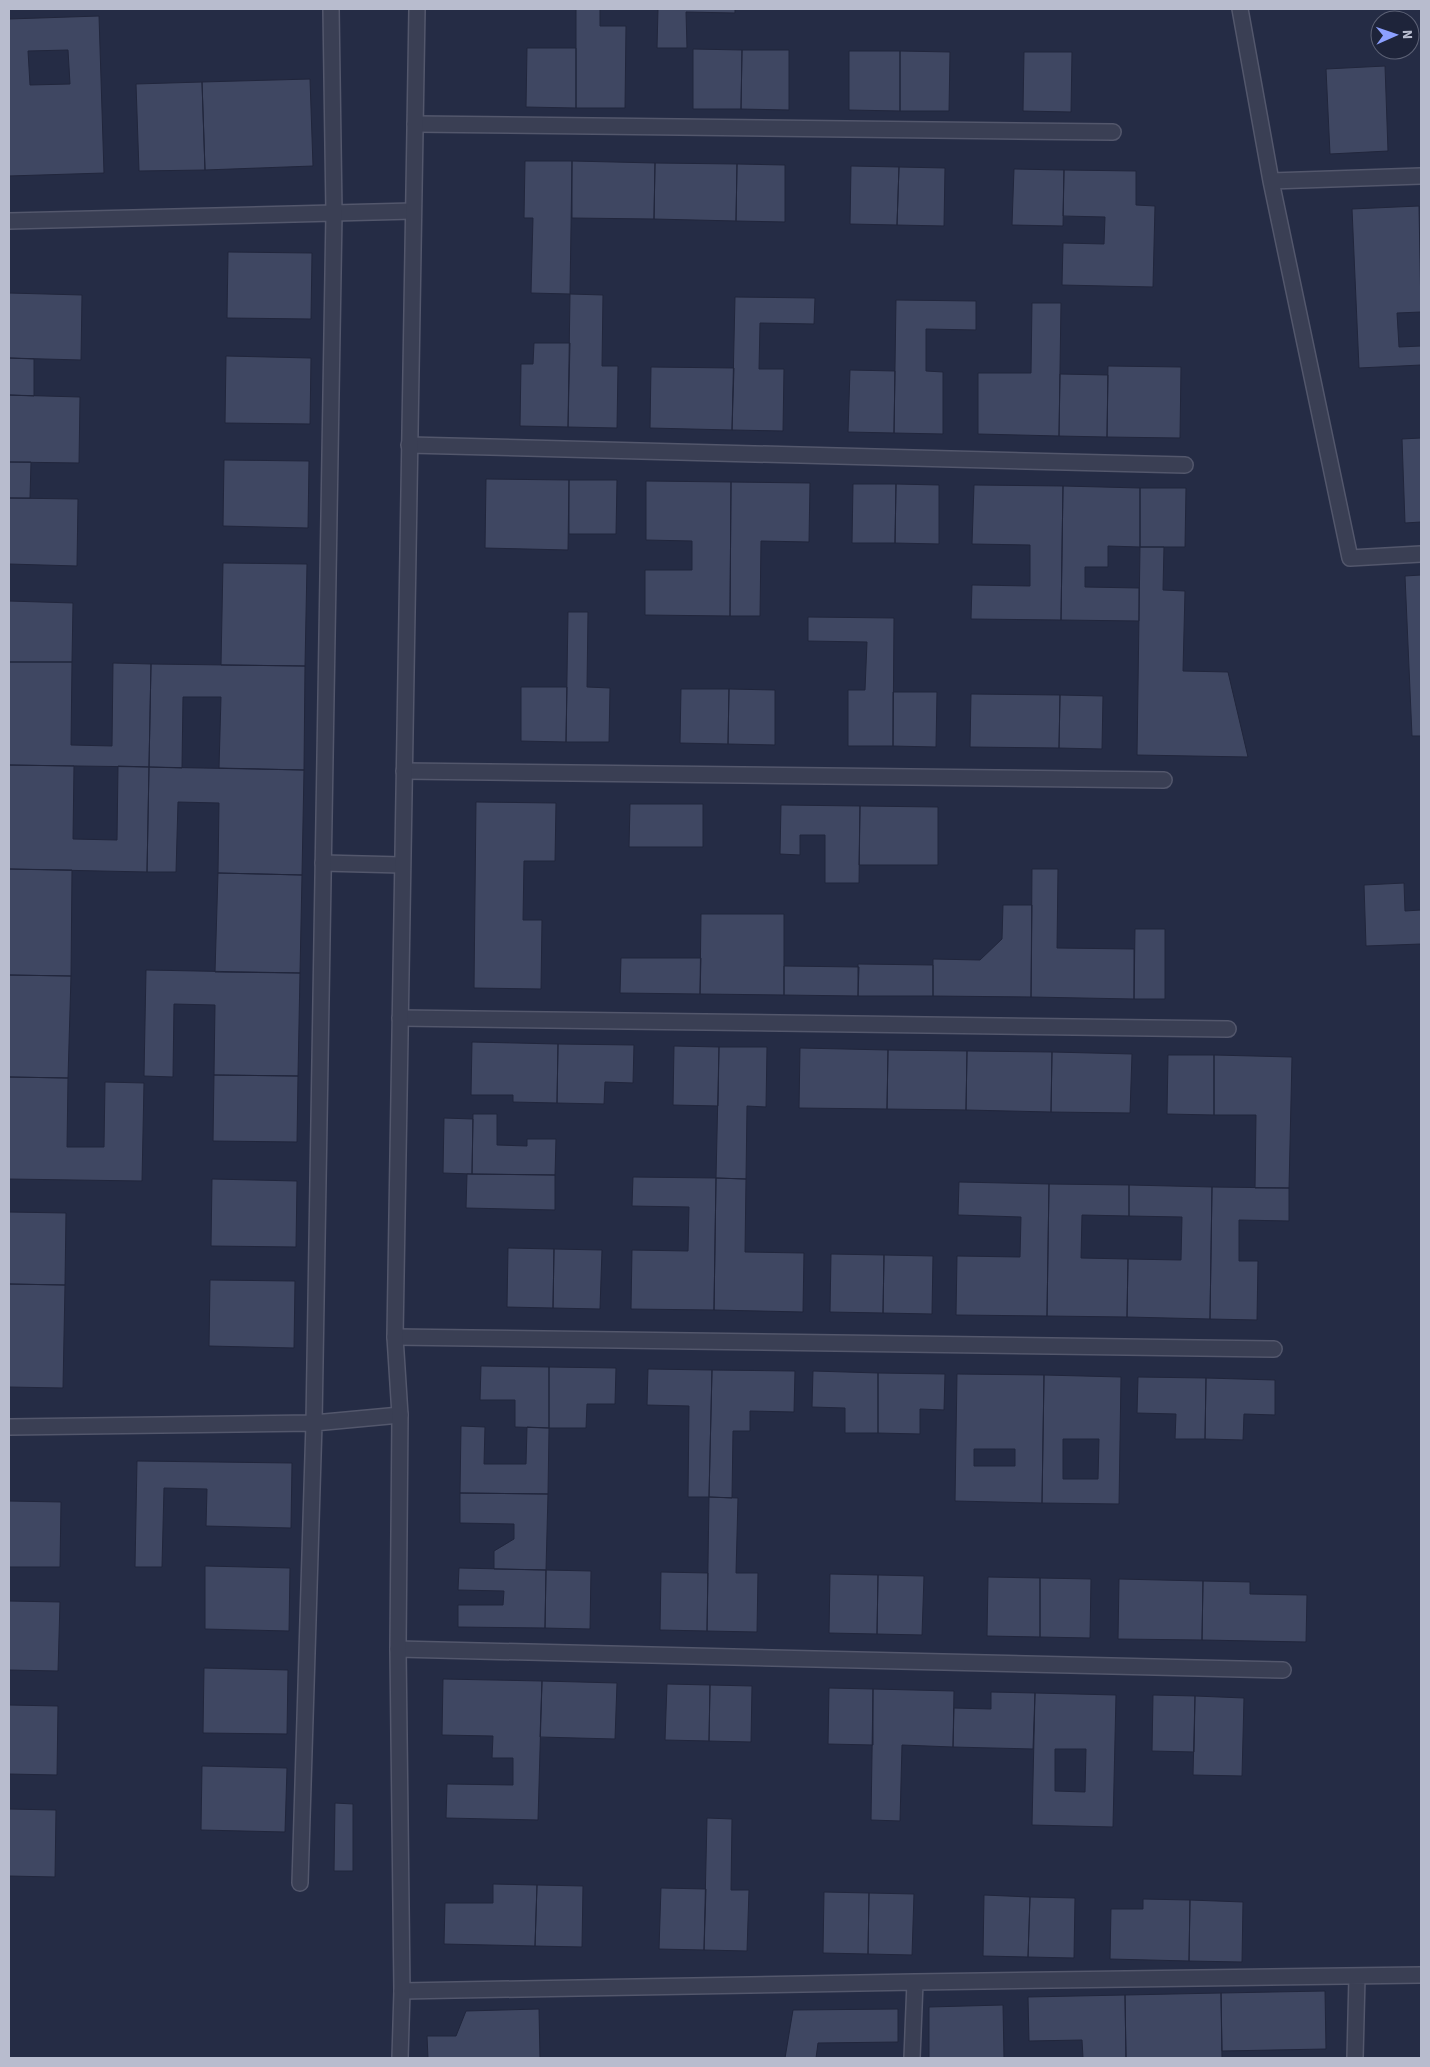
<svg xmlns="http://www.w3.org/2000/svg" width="1430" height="2067" font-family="'Source Sans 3',sans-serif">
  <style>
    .building { fill: #3f4762; stroke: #21263c; fill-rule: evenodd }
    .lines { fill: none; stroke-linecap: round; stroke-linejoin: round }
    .service-casing { stroke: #53576c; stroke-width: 18 }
    .minor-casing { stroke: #53576c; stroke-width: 18 }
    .tertiary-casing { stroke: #53576c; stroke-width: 18 }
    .service { stroke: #3a3f54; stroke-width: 15 }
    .minor { stroke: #3a3f54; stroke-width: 15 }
    .tertiary { stroke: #3a3f54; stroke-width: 15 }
  </style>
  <rect width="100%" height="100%" fill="#252c45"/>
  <path class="building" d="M 576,9 L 600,9 L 600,26 L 626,26 L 625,108 L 576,108 Z
    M 658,9 L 735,9 L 735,13 L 686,12 L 687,48 L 657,48 Z
    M 99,16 L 104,173 L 9,176 L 9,19 ZM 68,50 L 70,84 L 30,85 L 28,51 Z
    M 527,48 L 576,48 L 576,108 L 526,107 Z
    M 693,49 L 742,50 L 741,109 L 693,109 Z
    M 742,50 L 789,50 L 789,110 L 741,109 Z
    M 849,51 L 900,51 L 900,111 L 849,110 Z
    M 900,51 L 950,52 L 949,111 L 900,111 Z
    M 1024,52 L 1072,52 L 1071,112 L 1023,111 Z
    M 1385,66 L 1388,151 L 1330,154 L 1326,69 Z
    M 310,79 L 313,166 L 205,170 L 202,82 Z
    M 202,82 L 205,170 L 139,171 L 136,84 Z
    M 525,161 L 572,161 L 570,294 L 531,293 L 533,218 L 524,218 Z
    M 572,161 L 655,163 L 654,219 L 572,218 Z
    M 655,163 L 737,164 L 736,221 L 654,219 Z
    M 737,164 L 785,165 L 785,222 L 736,221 Z
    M 851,166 L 899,167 L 897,225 L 850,224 Z
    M 899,167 L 945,168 L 944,226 L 897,225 Z
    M 1014,169 L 1064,170 L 1063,226 L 1012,225 Z
    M 1064,170 L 1136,171 L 1136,205 L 1155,206 L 1153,287 L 1062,285 L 1063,243 L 1104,244 L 1105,217 L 1063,216 Z
    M 1419,206 L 1421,312 L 1397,313 L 1399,347 L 1421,346 L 1421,365 L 1359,368 L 1352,209 Z
    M 228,252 L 312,253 L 311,319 L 227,318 Z
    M 9,293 L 82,295 L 81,360 L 9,358 Z
    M 570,294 L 603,295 L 602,366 L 618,366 L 617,428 L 568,427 Z
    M 735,297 L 815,298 L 814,324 L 760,323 L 759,369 L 784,369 L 783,431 L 732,430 Z
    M 896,300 L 976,301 L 976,330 L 926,329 L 926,371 L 943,372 L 943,434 L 894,433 Z
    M 1032,303 L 1061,303 L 1059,436 L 978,434 L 978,373 L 1031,373 Z
    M 534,343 L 570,343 L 568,427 L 520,426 L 521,364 L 533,364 Z
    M 226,356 L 311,358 L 310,424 L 225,423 Z
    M 9,358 L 34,359 L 34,396 L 9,395 Z
    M 1108,366 L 1181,367 L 1180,438 L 1107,437 Z
    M 651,367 L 734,368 L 732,430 L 650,428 Z
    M 850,370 L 895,371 L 894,433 L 848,432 Z
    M 1060,374 L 1108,375 L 1107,437 L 1059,436 Z
    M 9,395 L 80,397 L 79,463 L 9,462 Z
    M 1421,438 L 1421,522 L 1405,523 L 1402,439 Z
    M 224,460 L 309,461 L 308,528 L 223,526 Z
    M 9,462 L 31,462 L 30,498 L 9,498 Z
    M 486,479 L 569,480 L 568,550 L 485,548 Z
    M 569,480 L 617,480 L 616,534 L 569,534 Z
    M 646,481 L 731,482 L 730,616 L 645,615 L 645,570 L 692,570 L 692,541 L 646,540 Z
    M 731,482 L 810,483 L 809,542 L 761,541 L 760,616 L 730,616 Z
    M 853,484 L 896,484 L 895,543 L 852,543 Z
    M 896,484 L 939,485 L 939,544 L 895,543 Z
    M 974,485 L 1063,486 L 1061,620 L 971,619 L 972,585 L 1030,586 L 1030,545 L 972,544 Z
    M 1063,486 L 1140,488 L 1140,547 L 1108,546 L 1108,567 L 1085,567 L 1085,587 L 1139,588 L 1139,621 L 1061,620 Z
    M 1140,488 L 1186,488 L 1185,547 L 1140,547 Z
    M 9,498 L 78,499 L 77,566 L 9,564 Z
    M 1140,547 L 1164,547 L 1163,590 L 1185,591 L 1183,671 L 1228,672 L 1248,757 L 1137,755 Z
    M 223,563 L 307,564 L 305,666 L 221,665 Z
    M 1421,575 L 1421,736 L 1412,736 L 1405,576 Z
    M 9,601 L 73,603 L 72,662 L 9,662 Z
    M 568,612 L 588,612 L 587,687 L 610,688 L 609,742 L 566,742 Z
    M 808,617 L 894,618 L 893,746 L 848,746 L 848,690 L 865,690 L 867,642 L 808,641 Z
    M 9,662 L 72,662 L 71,745 L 112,746 L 113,663 L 151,664 L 149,767 L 9,765 Z
    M 151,664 L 305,666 L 304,770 L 219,768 L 221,697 L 183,697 L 182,768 L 149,767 Z
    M 521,687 L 567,687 L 566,742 L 521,741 Z
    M 681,689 L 729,689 L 728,744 L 680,743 Z
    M 729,689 L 775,690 L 775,745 L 728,744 Z
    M 893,692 L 937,692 L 936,747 L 893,746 Z
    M 971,694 L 1060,695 L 1059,748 L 970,747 Z
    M 1060,695 L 1103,696 L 1102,749 L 1059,748 Z
    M 9,765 L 74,766 L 73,839 L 117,840 L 118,766 L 149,767 L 147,872 L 9,869 Z
    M 149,767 L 304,770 L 302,875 L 218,873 L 219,803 L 178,802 L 176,872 L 147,872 Z
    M 476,802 L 556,803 L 555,861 L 524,861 L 523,920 L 542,920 L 541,989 L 474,988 Z
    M 630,804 L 703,804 L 703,847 L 629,847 Z
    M 781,805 L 860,806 L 859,883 L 825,883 L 825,835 L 800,835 L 800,855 L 780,854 Z
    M 860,806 L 938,807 L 938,865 L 859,865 Z
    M 9,869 L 72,870 L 71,976 L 9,975 Z
    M 1032,869 L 1058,869 L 1057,948 L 1134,949 L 1134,999 L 1031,997 Z
    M 218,873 L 302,875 L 300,973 L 215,972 Z
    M 1404,883 L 1405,911 L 1421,910 L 1421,944 L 1366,946 L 1364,885 Z
    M 1003,905 L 1032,905 L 1031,997 L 933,996 L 933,959 L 980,960 L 1002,939 Z
    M 701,914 L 784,914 L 784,995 L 700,994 Z
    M 1135,929 L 1165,929 L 1165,999 L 1134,999 Z
    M 621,958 L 701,958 L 700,994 L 620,993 Z
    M 858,964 L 933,965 L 933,996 L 858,996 Z
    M 784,966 L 859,967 L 858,996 L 784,995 Z
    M 146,970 L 300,973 L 298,1076 L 214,1075 L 215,1005 L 174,1004 L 173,1077 L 144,1076 Z
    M 9,975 L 71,976 L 68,1078 L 9,1077 Z
    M 472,1042 L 558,1044 L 557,1103 L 513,1102 L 513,1095 L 471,1095 Z
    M 558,1044 L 634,1045 L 633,1083 L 605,1082 L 604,1104 L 557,1103 Z
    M 674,1046 L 719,1047 L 718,1106 L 673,1105 Z
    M 719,1047 L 767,1047 L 766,1107 L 747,1106 L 746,1179 L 716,1178 Z
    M 800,1048 L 888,1050 L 887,1109 L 799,1108 Z
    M 888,1050 L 967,1051 L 966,1110 L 887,1109 Z
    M 967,1051 L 1052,1052 L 1051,1112 L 966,1110 Z
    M 1052,1052 L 1132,1054 L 1130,1113 L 1051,1112 Z
    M 1168,1055 L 1214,1055 L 1214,1115 L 1167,1114 Z
    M 1214,1055 L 1292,1057 L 1289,1188 L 1255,1188 L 1256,1115 L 1214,1115 Z
    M 214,1075 L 298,1076 L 297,1142 L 213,1141 Z
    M 9,1077 L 68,1078 L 67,1147 L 104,1147 L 105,1082 L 144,1083 L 142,1181 L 9,1179 Z
    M 473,1114 L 497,1114 L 497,1145 L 527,1146 L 527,1139 L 556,1139 L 555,1175 L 472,1174 Z
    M 444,1118 L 473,1119 L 472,1174 L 443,1173 Z
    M 467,1174 L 555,1175 L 555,1210 L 466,1208 Z
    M 633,1177 L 716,1178 L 714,1310 L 631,1309 L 632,1250 L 688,1251 L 689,1207 L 632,1206 Z
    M 716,1178 L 746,1179 L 745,1252 L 804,1253 L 803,1312 L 714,1310 Z
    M 212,1179 L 297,1181 L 296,1247 L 211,1246 Z
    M 959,1182 L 1049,1184 L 1047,1316 L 956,1315 L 957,1256 L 1020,1257 L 1021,1217 L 958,1215 Z
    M 1049,1184 L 1129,1185 L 1129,1216 L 1082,1215 L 1081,1258 L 1128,1259 L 1127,1317 L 1047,1316 Z
    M 1129,1185 L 1212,1187 L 1210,1319 L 1127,1317 L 1128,1259 L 1181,1260 L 1182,1217 L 1129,1216 Z
    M 1212,1187 L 1289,1188 L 1289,1221 L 1239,1220 L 1239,1261 L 1258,1261 L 1257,1320 L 1210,1319 Z
    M 9,1212 L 66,1213 L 65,1285 L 9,1284 Z
    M 508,1248 L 554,1249 L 553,1308 L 507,1307 Z
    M 554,1249 L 602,1250 L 600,1309 L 553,1308 Z
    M 831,1254 L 884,1255 L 883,1313 L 830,1312 Z
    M 884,1255 L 933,1256 L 932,1314 L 883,1313 Z
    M 210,1280 L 295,1281 L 294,1348 L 209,1346 Z
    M 9,1284 L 65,1285 L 63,1388 L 9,1387 Z
    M 481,1366 L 549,1367 L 549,1428 L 515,1427 L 515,1400 L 480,1400 Z
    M 549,1367 L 616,1368 L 615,1404 L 587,1404 L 586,1428 L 549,1428 Z
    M 648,1369 L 712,1370 L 709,1497 L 688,1497 L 689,1406 L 647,1405 Z
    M 712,1370 L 795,1371 L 794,1412 L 750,1411 L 750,1431 L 733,1431 L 732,1498 L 709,1497 Z
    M 813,1371 L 878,1373 L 878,1433 L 845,1433 L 845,1408 L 812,1407 Z
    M 878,1373 L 945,1374 L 944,1410 L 920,1409 L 920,1434 L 878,1433 Z
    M 957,1374 L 1044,1375 L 1042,1503 L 955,1501 ZM 974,1449 L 1015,1449 L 1015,1466 L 974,1466 Z
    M 1044,1375 L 1121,1377 L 1119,1504 L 1042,1503 ZM 1063,1439 L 1099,1439 L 1098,1479 L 1063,1479 Z
    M 1138,1377 L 1206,1378 L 1205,1439 L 1175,1439 L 1176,1414 L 1137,1413 Z
    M 1206,1378 L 1275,1380 L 1275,1415 L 1244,1414 L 1243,1440 L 1205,1439 Z
    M 461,1426 L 485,1427 L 484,1464 L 526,1464 L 527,1427 L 549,1428 L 548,1494 L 460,1493 Z
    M 137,1461 L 292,1463 L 291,1528 L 206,1526 L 207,1489 L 164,1488 L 162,1567 L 135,1567 Z
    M 460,1493 L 548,1494 L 546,1570 L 494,1569 L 494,1551 L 514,1539 L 514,1524 L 460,1523 Z
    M 709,1497 L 738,1498 L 736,1573 L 758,1573 L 757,1632 L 707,1631 Z
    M 9,1501 L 61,1502 L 60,1567 L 9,1567 Z
    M 205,1566 L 290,1568 L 289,1631 L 205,1629 Z
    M 459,1568 L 546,1570 L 545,1628 L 458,1627 L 458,1605 L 503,1605 L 504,1591 L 458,1590 Z
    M 546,1570 L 591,1571 L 590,1629 L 545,1628 Z
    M 661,1572 L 708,1573 L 707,1631 L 660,1630 Z
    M 830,1574 L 878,1575 L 877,1634 L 829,1633 Z
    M 878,1575 L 924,1576 L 922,1635 L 877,1634 Z
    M 988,1577 L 1040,1578 L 1040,1637 L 987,1636 Z
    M 1040,1578 L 1091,1579 L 1090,1638 L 1040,1637 Z
    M 1119,1579 L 1203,1581 L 1202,1640 L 1118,1639 Z
    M 1203,1581 L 1250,1582 L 1250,1594 L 1307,1595 L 1306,1642 L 1202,1640 Z
    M 9,1601 L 60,1602 L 58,1671 L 9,1670 Z
    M 204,1668 L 288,1670 L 287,1734 L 203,1733 Z
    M 443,1679 L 542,1681 L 538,1820 L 446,1818 L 447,1784 L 513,1785 L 513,1758 L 492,1758 L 493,1736 L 442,1735 Z
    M 542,1681 L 617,1683 L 615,1739 L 540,1737 Z
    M 667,1684 L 710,1685 L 709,1741 L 665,1740 Z
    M 710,1685 L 752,1686 L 751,1742 L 709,1741 Z
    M 829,1688 L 873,1689 L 873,1745 L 828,1744 Z
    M 873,1689 L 954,1691 L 953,1747 L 902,1745 L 900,1821 L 871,1820 Z
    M 991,1692 L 1035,1693 L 1033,1749 L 953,1747 L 954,1708 L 991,1709 Z
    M 1035,1693 L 1116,1695 L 1113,1827 L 1032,1825 ZM 1055,1749 L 1086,1749 L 1085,1792 L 1055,1791 Z
    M 1153,1695 L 1195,1696 L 1194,1752 L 1152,1751 Z
    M 1195,1696 L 1244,1698 L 1242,1776 L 1193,1775 Z
    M 9,1705 L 58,1706 L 57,1775 L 9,1774 Z
    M 202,1766 L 287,1768 L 285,1832 L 201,1830 Z
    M 335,1803 L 353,1804 L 353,1871 L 334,1871 Z
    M 9,1809 L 56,1810 L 55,1877 L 9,1876 Z
    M 707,1818 L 732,1819 L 731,1890 L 749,1890 L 747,1951 L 704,1950 Z
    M 493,1884 L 537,1885 L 535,1946 L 444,1944 L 445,1903 L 493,1903 Z
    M 537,1885 L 583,1886 L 582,1947 L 535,1946 Z
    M 661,1888 L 706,1889 L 704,1950 L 659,1949 Z
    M 824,1892 L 869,1893 L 868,1954 L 823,1953 Z
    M 869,1893 L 914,1894 L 912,1955 L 868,1954 Z
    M 984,1895 L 1030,1897 L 1028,1957 L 983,1956 Z
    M 1030,1897 L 1075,1898 L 1074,1958 L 1028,1957 Z
    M 1143,1899 L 1190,1900 L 1189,1961 L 1110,1959 L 1111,1909 L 1143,1909 Z
    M 1190,1900 L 1243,1902 L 1242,1962 L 1189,1961 Z
    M 1325,1991 L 1326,2049 L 1222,2051 L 1221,1993 Z
    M 1221,1993 L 1222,2058 L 1126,2058 L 1125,1995 Z
    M 1125,1995 L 1126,2058 L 1083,2058 L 1082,2040 L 1029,2041 L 1028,1997 Z
    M 1003,2005 L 1004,2058 L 929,2058 L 929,2007 Z
    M 539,2009 L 540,2058 L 428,2058 L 427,2036 L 456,2036 L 466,2011 Z
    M 898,2009 L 898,2042 L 818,2043 L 816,2058 L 785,2058 L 793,2010 Z"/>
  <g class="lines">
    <defs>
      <path id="service" d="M 415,124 L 1113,132
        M 334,213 L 413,211
        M 409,445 L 1185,465
        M 404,771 L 1164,780
        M 323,863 L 402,865
        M 400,1018 L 1228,1029
        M 395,1337 L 1274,1349
        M 398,1649 L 1283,1670"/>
      <path id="minor" d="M 1240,9 L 1271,181 L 1350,558 L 1421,554
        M 1271,181 L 1421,176
        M 9,221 L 334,213
        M 9,1427 L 314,1423 L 400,1415
        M 300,1883 L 314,1423 L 334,213 L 331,9
        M 402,1991 L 915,1982 L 1421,1975
        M 912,2058 L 915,1982
        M 1355,2058 L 1357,1977"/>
      <path id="tertiary" d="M 400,2058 L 402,1991 L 398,1649 L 400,1415 L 395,1337 L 417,9"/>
    </defs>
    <use href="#service" class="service-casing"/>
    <use href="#minor" class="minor-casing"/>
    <use href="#tertiary" class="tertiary-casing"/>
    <use href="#service" class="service"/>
    <use href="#minor" class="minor"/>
    <use href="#tertiary" class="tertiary"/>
  </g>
  <rect width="1430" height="2067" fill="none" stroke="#b8bcce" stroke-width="20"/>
  <g transform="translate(1395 35) rotate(88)"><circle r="24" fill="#1e243a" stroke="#5c6175"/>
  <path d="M0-4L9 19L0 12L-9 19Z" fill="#8ca0ff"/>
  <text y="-8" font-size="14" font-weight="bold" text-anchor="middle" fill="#b8bcce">N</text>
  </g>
</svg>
